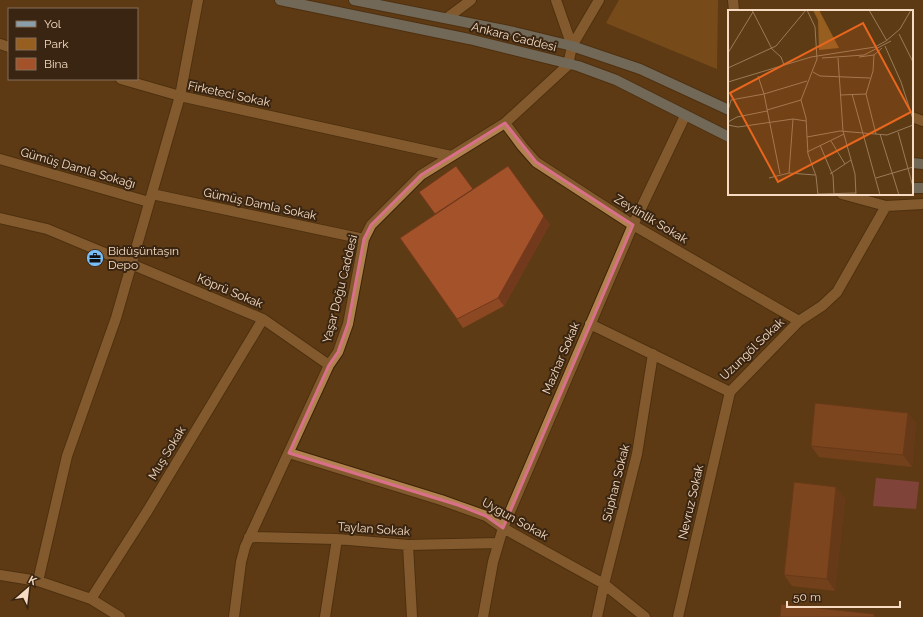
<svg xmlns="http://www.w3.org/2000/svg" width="923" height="617" font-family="Raleway,sans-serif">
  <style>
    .green { fill: #965f20 }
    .water { fill: #a94f67 }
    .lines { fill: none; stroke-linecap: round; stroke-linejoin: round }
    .minor-casing { stroke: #3c2409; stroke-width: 12 }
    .major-casing { stroke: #3c2409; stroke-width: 12 }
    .minor { stroke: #b1814f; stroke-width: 10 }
    .major { stroke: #8b9fab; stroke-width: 10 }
    .wall { fill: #8c4723 }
    .shaded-wall { fill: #72391d }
    .building { fill: #a35229; stroke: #72391d }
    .marked { fill: none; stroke: #d97089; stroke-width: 3; stroke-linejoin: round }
    .labels { text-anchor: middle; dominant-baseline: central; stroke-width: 4; stroke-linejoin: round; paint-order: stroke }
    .street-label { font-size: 12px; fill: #f6dbc2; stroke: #392511 }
    .poi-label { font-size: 12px; fill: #f6dbc2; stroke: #392511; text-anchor: start }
    .inset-road { fill: none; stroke: #9a7b5a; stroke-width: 1 }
    .view { fill: #e9661e; fill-opacity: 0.15; stroke: #e9661e; stroke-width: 2 }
    .inset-edge { fill: none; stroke: #f6dbc2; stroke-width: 2 }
  </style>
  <rect width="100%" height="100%" fill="#5d3b14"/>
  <path class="green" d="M 619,0 L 718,0 L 717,69 L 606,23 Z"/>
  <path class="water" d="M 876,478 L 919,482 L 916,509 L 873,506 Z"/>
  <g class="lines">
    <defs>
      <path id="minor" d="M 733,0 L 734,11
        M 447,18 L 471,0
        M 0,44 L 9,47
        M 572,46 L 599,0
        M 121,79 L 180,96 L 198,0
        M 912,117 L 923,121
        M 505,123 L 522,146 L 536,162 L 633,225 L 799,321
        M 0,159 L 149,202
        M 152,194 L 364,239
        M 842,194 L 886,206 L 923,204
        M 0,218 L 47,229 L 263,319 L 329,365
        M 590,324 L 730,392 L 799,321 L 822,306 L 837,292 L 886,206
        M 289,453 L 441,500 L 486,516 L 503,528 L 604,584 L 645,617
        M 249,537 L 337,539 L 408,545 L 498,543
        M 408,545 L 412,617
        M 0,575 L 38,581 L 91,599 L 120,617
        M 38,581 L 67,456 L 116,318 L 180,96 L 451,156
        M 91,599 L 148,510 L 263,319
        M 234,617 L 241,562 L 245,547 L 329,365 L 338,352 L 348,324 L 364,239 L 371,225 L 421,175 L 505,123 L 568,65 L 572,46 L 556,0
        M 325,617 L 337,539
        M 483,617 L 493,562 L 503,528 L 633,225 L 685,116
        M 597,617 L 604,584 L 637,454 L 653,354
        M 678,617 L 730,392"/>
      <path id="major" d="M 280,0 L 469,39 L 578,66 L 616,80 L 729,137
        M 354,0 L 514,32 L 572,46 L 640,69 L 729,110
        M 912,163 L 923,164
        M 912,188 L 923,188"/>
    </defs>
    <use href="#minor" class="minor-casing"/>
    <use href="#major" class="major-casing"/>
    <use href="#minor" class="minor"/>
    <use href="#major" class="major"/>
  </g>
  <path class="wall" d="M 473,189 L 550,224 L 504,306 L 463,328 L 400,238 Z
    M 908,413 L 916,424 L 912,467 L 819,457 L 811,446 Z
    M 845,498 L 835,591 L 792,586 L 784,575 Z"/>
  <path class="shaded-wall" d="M 544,216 L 550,224 L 504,306 L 498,298 Z
    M 908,413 L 916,424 L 912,467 L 903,455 Z
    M 836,487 L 845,498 L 835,591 L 827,579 Z"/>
  <path class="building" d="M 456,166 L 473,189 L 435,214 L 419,192 Z
    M 508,166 L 544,216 L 498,298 L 457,319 L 400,238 Z
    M 815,403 L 908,413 L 903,455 L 811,446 Z
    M 794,482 L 836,487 L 827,579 L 784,575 Z
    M 781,604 L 874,614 L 874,617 L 780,617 Z"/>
  <path d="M0 0H923V617H0ZM 505,123 L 536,162 L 633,225 L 503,528 L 486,516 L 458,505 L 289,453 L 329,365 L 338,352 L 348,324 L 364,239 L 371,225 L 421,175 Z" fill="#5d3b14" fill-opacity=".55" fill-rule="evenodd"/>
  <path class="marked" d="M 505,123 L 536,162 L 633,225 L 503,528 L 486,516 L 458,505 L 289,453 L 329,365 L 338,352 L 348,324 L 364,239 L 371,225 L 421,175 Z"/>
  <defs>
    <symbol id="office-disc" viewBox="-11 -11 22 22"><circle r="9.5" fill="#7abef8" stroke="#392511"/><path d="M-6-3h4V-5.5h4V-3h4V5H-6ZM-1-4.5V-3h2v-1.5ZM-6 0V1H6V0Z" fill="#111"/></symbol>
  </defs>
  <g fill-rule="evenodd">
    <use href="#office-disc" x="85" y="248" width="20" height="20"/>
  </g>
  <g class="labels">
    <g class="street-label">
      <text transform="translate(514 37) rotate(14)">Ankara Caddesi</text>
      <text transform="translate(229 94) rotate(12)">Firketeci Sokak</text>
      <text transform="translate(78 168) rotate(16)">Gümüş Damla Sokağı</text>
      <text transform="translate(260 204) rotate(12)">Gümüş Damla Sokak</text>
      <text transform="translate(651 219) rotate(31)">Zeytinlik Sokak</text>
      <text transform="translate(340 289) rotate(-76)">Yaşar Doğu Caddesi</text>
      <text transform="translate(230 291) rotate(23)">Köprü Sokak</text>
      <text transform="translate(752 349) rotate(-44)">Uzungöl Sokak</text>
      <text transform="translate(561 358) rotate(-67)">Mazhar Sokak</text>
      <text transform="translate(167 453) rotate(-59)">Muş Sokak</text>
      <text transform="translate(616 483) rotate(-76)">Süphan Sokak</text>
      <text transform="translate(691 502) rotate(-77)">Nevruz Sokak</text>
      <text transform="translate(515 519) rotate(29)">Uygun Sokak</text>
      <text transform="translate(374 529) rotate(4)">Taylan Sokak</text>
    </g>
    <g class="poi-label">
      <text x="108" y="251">Bidüşüntaşın<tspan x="108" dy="14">Depo</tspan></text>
    </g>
  </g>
  <g transform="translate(728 10)">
    <rect width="185" height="185" fill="#5d3b14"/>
    <path d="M 85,0 L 91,0 L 111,38 L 91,40 L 90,10 Z" fill="#965f20"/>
    <path class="inset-road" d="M 24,0 L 44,39 L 53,47 L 56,55M 79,0 L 87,17 L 89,49 L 73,90 L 78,108 L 80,144 L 88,166 L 90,185M 141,0 L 159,31M 171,24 L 185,52M 157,36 L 173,72 L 185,109M 0,43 L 25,2M 131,47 L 146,45 L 154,38M 94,48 L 136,45 L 163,31M 110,48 L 115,121 L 127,164 L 128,185M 0,58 L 48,36 L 78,0M 85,62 L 92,66 L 142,68M 0,72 L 83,47 L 147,37 L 158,31 L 172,19 L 183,0M 124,84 L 152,185M 138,84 L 148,124M 112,85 L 138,84 L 145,61 L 146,45M 39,100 L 73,90M 0,101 L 3,90 L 36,84 L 30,66M 0,112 L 9,107 L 39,101M 0,115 L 10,117 L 65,109 L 78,111M 170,122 L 185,177M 152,124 L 171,185M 79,127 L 112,121 L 159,125 L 185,115M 103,131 L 117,154M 92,135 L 105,166 L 106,184M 79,142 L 116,124M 61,163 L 65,109M 52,164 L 36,84 L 79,71M 102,164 L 123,150M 41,168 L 61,163 L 87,165M 148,168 L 185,157M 90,184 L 128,183"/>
    <path class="view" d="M 135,13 L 183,102 L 50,172 L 2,83 Z"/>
    <rect width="185" height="185" class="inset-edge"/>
  </g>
  <rect x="8" y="8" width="130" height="72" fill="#392511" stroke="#856e58"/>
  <rect x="16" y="21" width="20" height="6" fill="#8b9fab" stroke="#856e58"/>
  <text x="44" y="28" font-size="12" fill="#f6dbc2">Yol</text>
  <rect x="16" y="38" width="20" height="12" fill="#965f20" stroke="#856e58"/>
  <text x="44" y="48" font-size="12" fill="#f6dbc2">Park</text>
  <rect x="16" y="58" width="20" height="12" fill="#a35229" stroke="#856e58"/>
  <text x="44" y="68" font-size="12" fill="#f6dbc2">Bina</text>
  <g transform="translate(28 589) rotate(28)" stroke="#392511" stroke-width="3" paint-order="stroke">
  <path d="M0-3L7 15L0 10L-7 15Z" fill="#f6dbc2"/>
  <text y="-6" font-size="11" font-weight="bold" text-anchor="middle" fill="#f6dbc2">K</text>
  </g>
  <path d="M787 601v6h113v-6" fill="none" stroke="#f6dbc2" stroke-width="2"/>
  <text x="793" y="601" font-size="12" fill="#f6dbc2" stroke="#392511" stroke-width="3" paint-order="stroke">50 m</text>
</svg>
